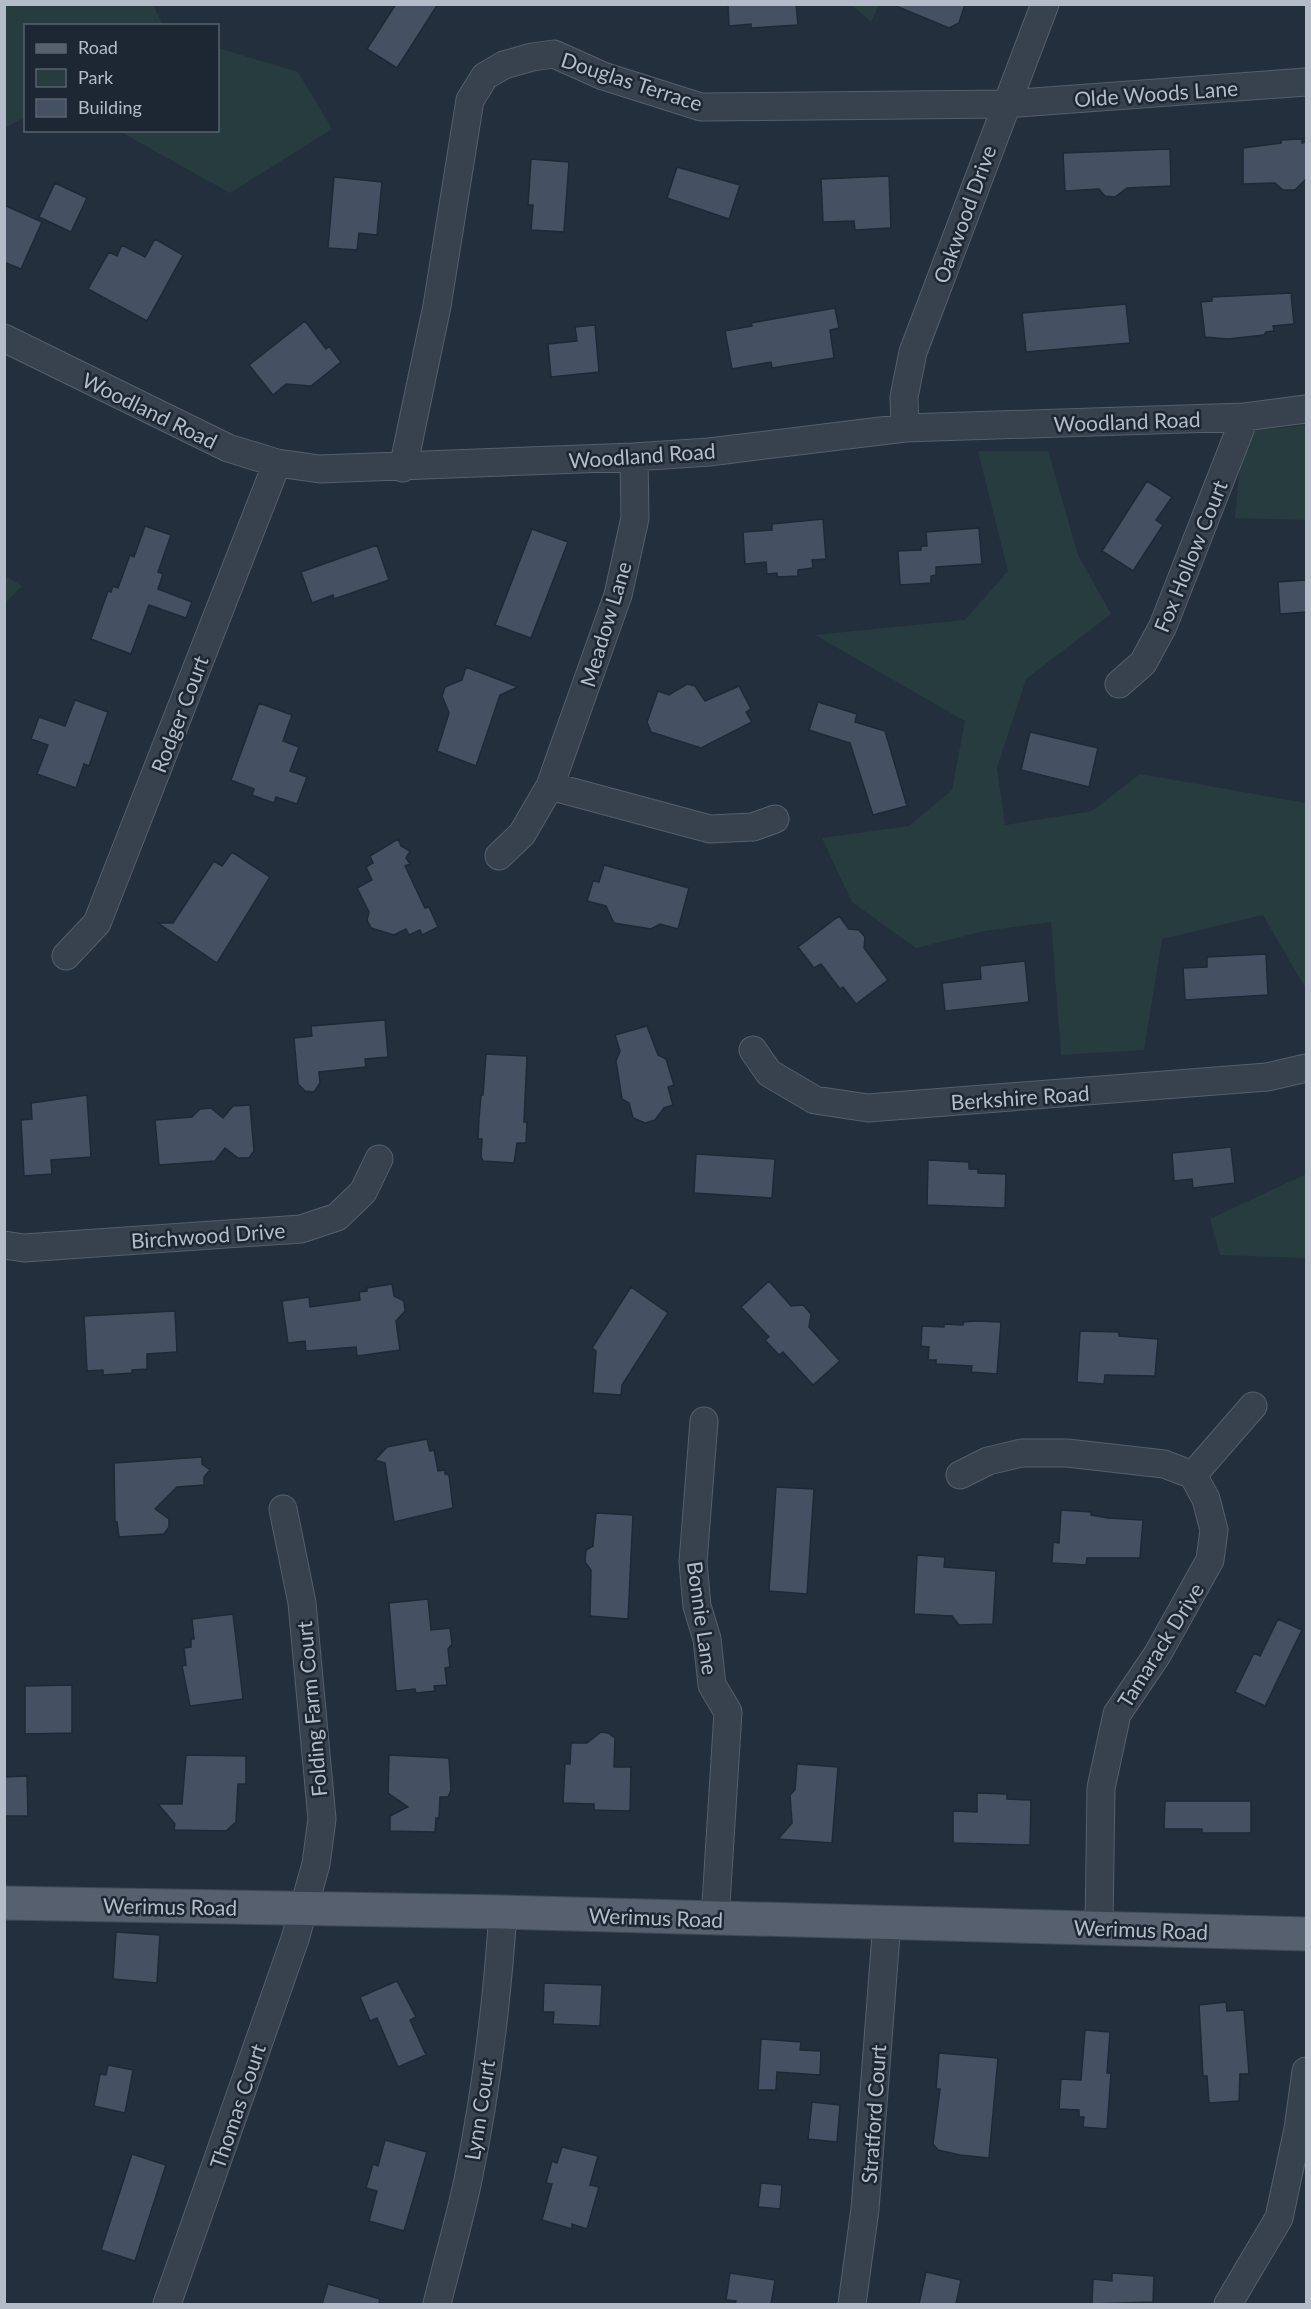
<svg xmlns="http://www.w3.org/2000/svg" width="1311" height="2309" font-family="Lato,sans-serif">
  <style>
    .green { fill: #263c3f }
    .building { fill: #455162; stroke: #1f2835; stroke-width: 1.5 }
    .lines { fill: none; stroke-linecap: round; stroke-linejoin: round }
    .minor-casing { stroke: #565f6c; stroke-width: 29 }
    .major-casing { stroke: #414a57; stroke-width: 35 }
    .minor { stroke: #38414e; stroke-width: 27 }
    .major { stroke: #56606e; stroke-width: 33 }
    .labels { text-anchor: middle; dominant-baseline: central; stroke-width: 5; stroke-linejoin: round; paint-order: stroke }
    .street-label { font-size: 21px; fill: #b4bcc9; stroke: #1d2633 }
  </style>
  <rect width="100%" height="100%" fill="#242f3e"/>
  <path class="green" d="M 10,4 L 153,5 L 163,25 L 26,26 L 25,117 L 5,128 L 4,7 Z
    M 852,5 L 879,5 L 871,22 Z
    M 218,48 L 298,72 L 332,129 L 230,193 L 119,131 L 218,130 Z
    M 1306,425 L 1306,520 L 1235,518 L 1243,432 Z
    M 978,451 L 1048,451 L 1078,555 L 1111,614 L 1026,679 L 997,768 L 1005,825 L 1092,811 L 1140,774 L 1306,803 L 1306,989 L 1263,915 L 1162,939 L 1144,1050 L 1061,1055 L 1051,922 L 984,931 L 916,948 L 852,902 L 822,838 L 909,826 L 952,790 L 965,721 L 815,635 L 965,620 L 1008,571 Z
    M 4,575 L 22,586 L 5,603 L 4,603 Z
    M 1306,1174 L 1306,1258 L 1220,1255 L 1210,1219 Z"/>
  <path class="building" d="M 396,4 L 438,4 L 397,68 L 367,49 Z
    M 728,4 L 796,4 L 798,25 L 751,28 L 751,24 L 729,26 Z
    M 891,4 L 965,4 L 959,23 L 949,28 Z
    M 1302,139 L 1302,143 L 1306,142 L 1306,179 L 1295,190 L 1283,190 L 1275,183 L 1243,184 L 1243,148 L 1281,143 L 1281,140 Z
    M 1170,149 L 1171,186 L 1127,188 L 1115,197 L 1105,196 L 1099,189 L 1065,191 L 1063,153 Z
    M 531,159 L 569,162 L 564,232 L 531,230 L 533,205 L 528,205 Z
    M 677,167 L 740,185 L 729,219 L 667,198 Z
    M 889,176 L 891,228 L 855,230 L 854,221 L 823,222 L 821,179 Z
    M 334,177 L 382,182 L 377,235 L 359,233 L 357,250 L 328,248 Z
    M 55,183 L 87,198 L 71,232 L 39,217 Z
    M 4,205 L 42,222 L 21,269 L 4,262 Z
    M 155,239 L 183,255 L 147,321 L 88,289 L 109,252 L 117,256 L 122,245 L 145,257 Z
    M 1291,293 L 1294,324 L 1273,326 L 1274,331 L 1266,332 L 1264,335 L 1228,339 L 1205,337 L 1201,302 L 1212,301 L 1212,297 Z
    M 1126,304 L 1130,343 L 1026,352 L 1022,313 Z
    M 835,308 L 839,328 L 830,330 L 834,358 L 772,368 L 771,362 L 732,369 L 725,331 L 752,326 L 751,323 Z
    M 305,321 L 326,349 L 329,346 L 341,362 L 311,386 L 286,384 L 273,395 L 249,365 Z
    M 595,325 L 599,372 L 551,377 L 548,344 L 577,341 L 575,327 Z
    M 1147,481 L 1172,497 L 1156,520 L 1163,525 L 1133,571 L 1102,551 Z
    M 823,519 L 826,559 L 812,560 L 813,568 L 798,570 L 798,576 L 777,577 L 777,573 L 767,574 L 766,562 L 745,564 L 743,532 L 772,530 L 772,524 Z
    M 145,526 L 171,535 L 158,572 L 163,574 L 158,589 L 192,602 L 186,618 L 149,605 L 131,654 L 91,639 L 108,591 L 111,592 L 113,586 L 118,588 L 130,555 L 134,557 Z
    M 979,528 L 982,564 L 936,567 L 936,575 L 931,576 L 931,583 L 900,585 L 898,551 L 921,550 L 921,546 L 927,546 L 926,532 Z
    M 532,529 L 568,542 L 531,638 L 495,625 Z
    M 377,545 L 389,580 L 334,599 L 333,595 L 312,603 L 301,572 Z
    M 1306,580 L 1306,612 L 1280,614 L 1278,582 Z
    M 466,667 L 518,687 L 500,695 L 476,766 L 437,751 L 449,713 L 442,696 L 445,687 L 462,680 Z
    M 687,684 L 695,686 L 705,701 L 739,686 L 751,709 L 746,712 L 752,722 L 701,748 L 651,732 L 647,722 L 658,691 L 669,695 Z
    M 75,700 L 108,712 L 89,766 L 84,764 L 76,788 L 37,774 L 48,745 L 31,739 L 39,717 L 65,726 Z
    M 818,702 L 857,714 L 855,722 L 885,731 L 907,806 L 873,815 L 850,743 L 809,730 Z
    M 259,703 L 292,715 L 283,741 L 299,747 L 290,771 L 307,777 L 297,804 L 276,797 L 274,803 L 252,795 L 254,789 L 231,780 Z
    M 1030,732 L 1098,748 L 1089,787 L 1021,770 Z
    M 398,839 L 401,846 L 410,851 L 406,858 L 410,864 L 405,866 L 425,908 L 429,907 L 438,927 L 422,935 L 420,930 L 409,935 L 406,929 L 394,935 L 371,928 L 367,920 L 369,912 L 357,888 L 372,880 L 366,867 L 373,863 L 370,856 Z
    M 232,852 L 270,877 L 217,963 L 158,923 L 173,923 L 214,861 L 222,866 Z
    M 604,865 L 689,888 L 678,929 L 660,924 L 651,929 L 614,923 L 606,906 L 587,901 L 593,881 L 599,882 Z
    M 839,916 L 849,929 L 859,930 L 865,937 L 864,948 L 888,980 L 856,1004 L 843,987 L 840,989 L 821,964 L 814,968 L 798,947 Z
    M 1266,954 L 1268,995 L 1185,1000 L 1183,968 L 1207,967 L 1207,957 Z
    M 1025,961 L 1029,1002 L 945,1011 L 942,983 L 981,979 L 980,966 Z
    M 385,1020 L 388,1057 L 365,1059 L 366,1067 L 319,1072 L 320,1083 L 314,1092 L 305,1091 L 298,1084 L 294,1038 L 312,1036 L 311,1026 Z
    M 647,1026 L 658,1055 L 666,1059 L 674,1085 L 668,1087 L 673,1105 L 664,1108 L 655,1120 L 645,1123 L 633,1118 L 629,1103 L 622,1099 L 616,1061 L 620,1051 L 615,1035 Z
    M 486,1054 L 527,1056 L 524,1122 L 527,1122 L 526,1143 L 517,1143 L 514,1163 L 483,1161 L 481,1157 L 482,1139 L 478,1139 L 479,1118 L 481,1095 L 483,1095 Z
    M 87,1095 L 91,1157 L 51,1160 L 52,1174 L 24,1176 L 21,1120 L 32,1119 L 31,1103 Z
    M 250,1105 L 254,1151 L 249,1158 L 238,1158 L 225,1148 L 215,1161 L 159,1165 L 155,1120 L 192,1117 L 200,1109 L 211,1108 L 223,1118 L 233,1106 Z
    M 1231,1147 L 1235,1183 L 1193,1188 L 1192,1179 L 1174,1181 L 1172,1153 Z
    M 696,1154 L 775,1159 L 772,1198 L 694,1193 Z
    M 928,1160 L 969,1162 L 969,1169 L 978,1169 L 978,1173 L 1006,1174 L 1005,1208 L 927,1205 Z
    M 769,1281 L 791,1306 L 803,1305 L 811,1314 L 809,1327 L 840,1361 L 813,1385 L 783,1352 L 779,1355 L 765,1340 L 769,1337 L 741,1307 Z
    M 392,1284 L 394,1296 L 404,1301 L 405,1311 L 396,1321 L 400,1350 L 357,1356 L 356,1347 L 306,1351 L 305,1341 L 288,1343 L 282,1301 L 309,1297 L 310,1307 L 360,1300 L 359,1292 L 367,1291 L 367,1288 Z
    M 631,1287 L 668,1313 L 622,1385 L 621,1395 L 593,1393 L 596,1351 L 592,1348 Z
    M 175,1311 L 177,1352 L 147,1354 L 147,1369 L 132,1370 L 132,1373 L 103,1375 L 103,1370 L 87,1371 L 84,1316 Z
    M 975,1321 L 1001,1322 L 997,1374 L 971,1372 L 972,1366 L 936,1364 L 936,1360 L 928,1360 L 929,1347 L 921,1346 L 922,1326 L 944,1327 L 944,1324 L 963,1325 L 963,1322 Z
    M 1080,1331 L 1119,1332 L 1119,1336 L 1158,1339 L 1155,1376 L 1105,1375 L 1104,1384 L 1077,1382 Z
    M 427,1439 L 430,1451 L 434,1450 L 438,1471 L 445,1470 L 445,1474 L 449,1475 L 453,1508 L 394,1522 L 385,1463 L 375,1460 L 387,1447 Z
    M 202,1457 L 202,1464 L 210,1470 L 204,1477 L 204,1485 L 177,1487 L 155,1509 L 169,1519 L 169,1527 L 164,1534 L 119,1537 L 117,1522 L 115,1522 L 114,1463 Z
    M 776,1487 L 814,1489 L 807,1594 L 769,1591 Z
    M 1061,1510 L 1091,1512 L 1091,1515 L 1108,1518 L 1143,1520 L 1140,1558 L 1087,1558 L 1086,1565 L 1052,1563 L 1053,1542 L 1059,1543 Z
    M 596,1513 L 633,1515 L 628,1619 L 590,1616 L 591,1570 L 585,1562 L 586,1550 L 593,1546 Z
    M 917,1555 L 945,1557 L 944,1567 L 996,1571 L 993,1624 L 959,1625 L 952,1616 L 914,1614 Z
    M 428,1599 L 431,1630 L 450,1628 L 452,1644 L 448,1649 L 450,1667 L 445,1668 L 447,1685 L 434,1686 L 435,1691 L 416,1693 L 415,1689 L 396,1691 L 389,1603 Z
    M 233,1614 L 243,1699 L 190,1706 L 182,1666 L 186,1665 L 184,1648 L 191,1647 L 191,1639 L 194,1639 L 192,1619 Z
    M 1278,1619 L 1302,1630 L 1265,1706 L 1235,1692 L 1254,1653 L 1260,1656 Z
    M 72,1685 L 72,1733 L 25,1734 L 25,1686 Z
    M 601,1732 L 608,1733 L 615,1738 L 614,1767 L 631,1767 L 630,1811 L 594,1810 L 594,1804 L 563,1803 L 565,1764 L 570,1764 L 571,1743 L 587,1743 Z
    M 186,1755 L 246,1756 L 246,1784 L 238,1784 L 236,1822 L 226,1831 L 174,1830 L 175,1824 L 158,1804 L 182,1804 Z
    M 389,1755 L 449,1758 L 451,1790 L 448,1797 L 440,1797 L 439,1818 L 436,1818 L 435,1832 L 390,1831 L 390,1816 L 408,1807 L 388,1793 Z
    M 797,1764 L 838,1767 L 832,1843 L 778,1839 L 792,1823 L 790,1795 L 795,1790 Z
    M 27,1776 L 28,1816 L 4,1816 L 4,1777 Z
    M 977,1793 L 1007,1794 L 1007,1799 L 1031,1800 L 1030,1845 L 953,1843 L 953,1811 L 977,1812 Z
    M 1165,1801 L 1251,1801 L 1251,1833 L 1202,1833 L 1202,1829 L 1164,1829 Z
    M 116,1932 L 160,1935 L 157,1983 L 113,1979 Z
    M 397,1981 L 416,2017 L 410,2020 L 426,2055 L 398,2067 L 377,2018 L 370,2021 L 360,1997 Z
    M 544,1983 L 602,1985 L 600,2026 L 553,2024 L 554,2012 L 543,2012 Z
    M 1226,2002 L 1227,2011 L 1244,2010 L 1249,2074 L 1240,2074 L 1239,2101 L 1209,2103 L 1207,2076 L 1203,2076 L 1199,2005 Z
    M 1085,2030 L 1110,2032 L 1107,2073 L 1111,2073 L 1107,2129 L 1083,2127 L 1084,2117 L 1079,2117 L 1079,2110 L 1059,2109 L 1061,2079 L 1081,2080 Z
    M 761,2039 L 801,2042 L 800,2050 L 821,2051 L 820,2075 L 777,2072 L 776,2090 L 758,2090 Z
    M 939,2053 L 998,2058 L 989,2158 L 960,2155 L 938,2150 L 933,2144 L 940,2089 L 936,2089 Z
    M 108,2065 L 133,2070 L 125,2113 L 94,2106 L 100,2074 L 106,2075 Z
    M 812,2102 L 840,2105 L 837,2142 L 808,2139 Z
    M 385,2140 L 427,2152 L 404,2231 L 369,2221 L 377,2191 L 366,2188 L 373,2164 L 378,2166 Z
    M 562,2147 L 598,2156 L 590,2185 L 599,2187 L 587,2229 L 572,2224 L 572,2229 L 542,2220 L 552,2184 L 546,2183 L 552,2161 L 557,2163 Z
    M 132,2154 L 166,2165 L 135,2261 L 101,2250 Z
    M 761,2183 L 782,2185 L 780,2209 L 758,2207 Z
    M 926,2272 L 961,2280 L 956,2304 L 919,2304 Z
    M 730,2273 L 775,2280 L 771,2304 L 735,2304 L 736,2301 L 726,2300 Z
    M 1112,2273 L 1154,2276 L 1153,2302 L 1092,2304 L 1093,2279 L 1112,2281 Z
    M 328,2284 L 380,2299 L 379,2304 L 322,2304 Z"/>
  <g class="lines">
    <defs>
      <path id="minor" d="M 4,338 L 228,448 L 277,463 L 320,469 L 634,457 L 709,452 L 905,428 L 1245,417 L 1306,409
        M 905,428 L 904,397 L 913,352 L 1045,4
        M 403,468 L 437,306 L 470,100 L 485,76 L 504,65 L 532,57 L 554,54 L 603,76 L 701,107 L 1005,104 L 1306,82
        M 1119,684 L 1143,663 L 1163,626 L 1245,417
        M 550,786 L 710,829 L 753,827 L 775,819
        M 499,856 L 522,834 L 550,786 L 618,595 L 635,518 L 634,457
        M 66,956 L 97,923 L 277,463
        M 753,1050 L 769,1073 L 815,1100 L 868,1108 L 1267,1077 L 1306,1068
        M 4,1245 L 24,1248 L 301,1229 L 337,1217 L 363,1192 L 379,1159
        M 704,1421 L 693,1562 L 697,1606 L 707,1639 L 712,1685 L 728,1712 L 715,1919
        M 960,1475 L 988,1461 L 1022,1453 L 1067,1453 L 1164,1464 L 1193,1475 L 1206,1499 L 1214,1530 L 1210,1560 L 1157,1655 L 1117,1714 L 1101,1788 L 1099,1927
        M 1193,1475 L 1253,1406
        M 167,2304 L 295,1939 L 316,1864 L 322,1819 L 302,1603 L 283,1509
        M 437,2304 C 447,2263 459,2222 468,2180 C 486,2093 497,2002 503,1912
        M 852,2304 L 865,2209 L 887,1922
        M 1228,2304 L 1279,2218 L 1298,2129 L 1306,2071"/>
      <path id="major" d="M 4,1903 L 503,1912 L 1306,1934"/>
    </defs>
    <use href="#minor" class="minor-casing"/>
    <use href="#major" class="major-casing"/>
    <use href="#minor" class="minor"/>
    <use href="#major" class="major"/>
  </g>
  <g class="labels">
    <g class="street-label">
      <text transform="translate(632 81) rotate(18)">Douglas Terrace</text>
      <text transform="translate(1156 93) rotate(-4)">Olde Woods Lane</text>
      <text transform="translate(964 214) rotate(-70)">Oakwood Drive</text>
      <text transform="translate(150 410) rotate(26)">Woodland Road</text>
      <text transform="translate(1127 421) rotate(-2)">Woodland Road</text>
      <text transform="translate(642 455) rotate(-4)">Woodland Road</text>
      <text transform="translate(1190 556) rotate(-68)">Fox Hollow Court</text>
      <text transform="translate(605 624) rotate(-73)">Meadow Lane</text>
      <text transform="translate(179 714) rotate(-69)">Rodger Court</text>
      <text transform="translate(1020 1097) rotate(-4)">Berkshire Road</text>
      <text transform="translate(208 1235) rotate(-4)">Birchwood Drive</text>
      <text transform="translate(703 1618) rotate(82)">Bonnie Lane</text>
      <text transform="translate(1160 1645) rotate(-58)">Tamarack Drive</text>
      <text transform="translate(311 1709) rotate(-95)">Folding Farm Court</text>
      <text transform="translate(170 1906) rotate(1)">Werimus Road</text>
      <text transform="translate(656 1917) rotate(2)">Werimus Road</text>
      <text transform="translate(1141 1929) rotate(2)">Werimus Road</text>
      <text transform="translate(237 2106) rotate(-71)">Thomas Court</text>
      <text transform="translate(479 2110) rotate(-81)">Lynn Court</text>
      <text transform="translate(873 2114) rotate(-86)">Stratford Court</text>
    </g>
  </g>
  <rect width="1311" height="2309" fill="none" stroke="#b4bcc9" stroke-width="12"/>
  <rect x="24" y="24" width="195" height="108" fill="#1d2633" stroke="#59626f" stroke-width="1.5"/>
  <rect x="36" y="44" width="30" height="9" fill="#56606e" stroke="#59626f" stroke-width="1.5"/>
  <text x="78" y="54" font-size="18" fill="#b4bcc9">Road</text>
  <rect x="36" y="69" width="30" height="18" fill="#263c3f" stroke="#59626f" stroke-width="1.5"/>
  <text x="78" y="84" font-size="18" fill="#b4bcc9">Park</text>
  <rect x="36" y="99" width="30" height="18" fill="#455162" stroke="#59626f" stroke-width="1.5"/>
  <text x="78" y="114" font-size="18" fill="#b4bcc9">Building</text>
</svg>
